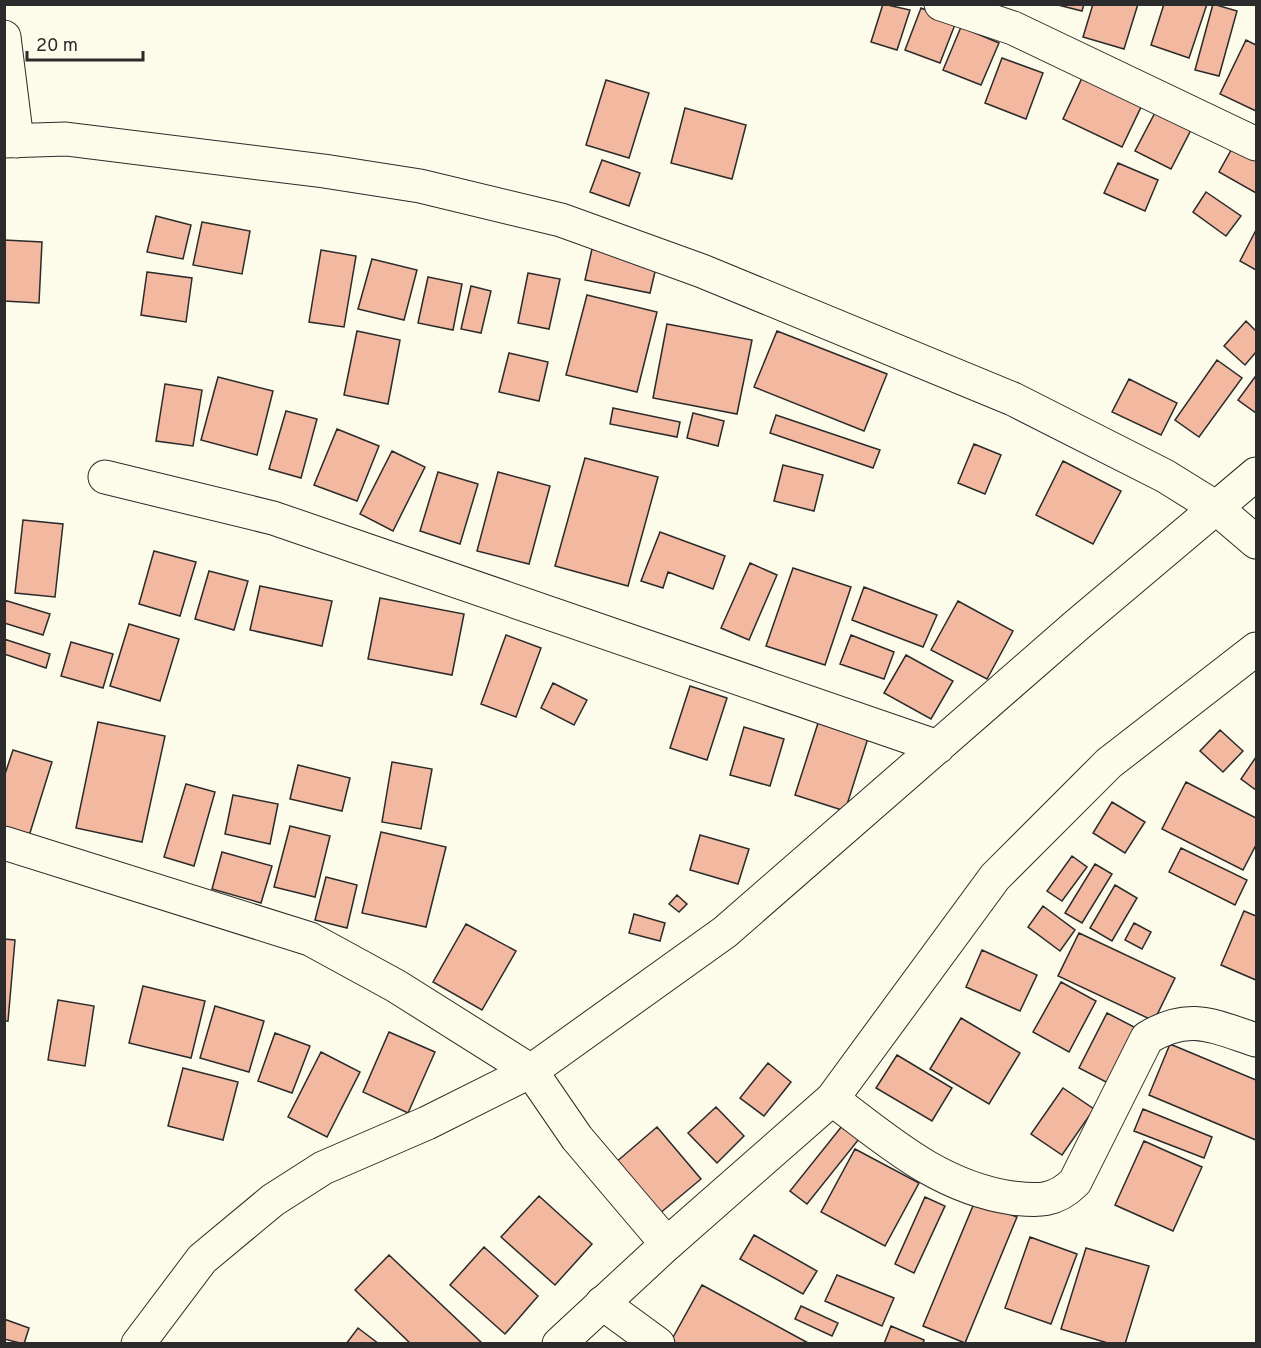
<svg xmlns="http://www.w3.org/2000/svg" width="1261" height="1348" font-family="Overpass,sans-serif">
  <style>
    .building { fill: #f2b8a0; stroke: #2b2b2b; stroke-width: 1.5 }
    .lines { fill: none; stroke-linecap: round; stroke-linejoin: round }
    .minor-casing { stroke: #2b2b2b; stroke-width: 35 }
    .secondary-casing { stroke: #2b2b2b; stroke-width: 35 }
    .minor { stroke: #fdfbea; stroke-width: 33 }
    .secondary { stroke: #fdfbea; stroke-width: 33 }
  </style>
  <rect width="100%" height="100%" fill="#fdfbea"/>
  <path class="building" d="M 883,4 L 910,10 L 897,50 L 871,42 Z
    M 1054,4 L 1084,4 L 1082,11 Z
    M 1093,4 L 1138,4 L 1124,49 L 1083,37 Z
    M 1164,4 L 1207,4 L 1189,58 L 1151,45 Z
    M 1213,4 L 1237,11 L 1219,76 L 1195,70 Z
    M 921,8 L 956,22 L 940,63 L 905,50 Z
    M 961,27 L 999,43 L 981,85 L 943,70 Z
    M 1246,40 L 1256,45 L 1256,111 L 1220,94 Z
    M 1002,58 L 1043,73 L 1026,119 L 985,103 Z
    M 1082,78 L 1142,105 L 1122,147 L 1063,119 Z
    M 606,80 L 649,93 L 629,158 L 586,145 Z
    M 1158,107 L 1193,126 L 1171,169 L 1135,151 Z
    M 685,108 L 746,125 L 732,179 L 671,163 Z
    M 1235,143 L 1256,155 L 1256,193 L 1219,172 Z
    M 602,160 L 640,173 L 629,206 L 590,192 Z
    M 1118,163 L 1158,180 L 1145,211 L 1104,193 Z
    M 1206,192 L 1241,216 L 1226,236 L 1193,212 Z
    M 156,216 L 191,225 L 183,259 L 147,252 Z
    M 202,222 L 250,231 L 242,274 L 193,265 Z
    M 1256,230 L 1256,270 L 1240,261 Z
    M 4,240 L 42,242 L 39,303 L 4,301 Z
    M 592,249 L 657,263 L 650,293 L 585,280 Z
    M 321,250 L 356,256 L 344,327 L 309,322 Z
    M 372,259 L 417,270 L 404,320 L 358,309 Z
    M 147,272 L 192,278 L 186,322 L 141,315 Z
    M 528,273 L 560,279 L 549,329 L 518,323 Z
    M 428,277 L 462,284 L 453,330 L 418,323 Z
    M 471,286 L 491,291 L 481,333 L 461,329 Z
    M 587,295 L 657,312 L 637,392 L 566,375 Z
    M 1246,321 L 1256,331 L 1256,352 L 1245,365 L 1224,346 Z
    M 667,324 L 752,340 L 737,414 L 653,398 Z
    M 357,331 L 400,340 L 388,404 L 344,395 Z
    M 777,331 L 887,374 L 864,431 L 754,387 Z
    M 509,353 L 548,362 L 539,401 L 499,392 Z
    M 1217,360 L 1242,378 L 1199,437 L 1175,420 Z
    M 218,377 L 273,391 L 257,455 L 201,440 Z
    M 1255,377 L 1256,378 L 1256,413 L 1238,400 Z
    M 1129,379 L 1177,403 L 1161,435 L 1112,412 Z
    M 165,384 L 202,390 L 193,446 L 156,441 Z
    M 613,408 L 680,422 L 677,437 L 610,424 Z
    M 286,411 L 317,419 L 301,478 L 269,469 Z
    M 693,413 L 724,421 L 718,446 L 687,438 Z
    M 776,415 L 880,450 L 873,468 L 770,433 Z
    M 337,429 L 379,446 L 357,501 L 314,485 Z
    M 974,444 L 1001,455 L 985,494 L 958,483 Z
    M 392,451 L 425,467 L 393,531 L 360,514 Z
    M 585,458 L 658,477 L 628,586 L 555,566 Z
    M 1063,461 L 1121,491 L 1093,544 L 1036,515 Z
    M 783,465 L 823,475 L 814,511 L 774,501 Z
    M 438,472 L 478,484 L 460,544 L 420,531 Z
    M 498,472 L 550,486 L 529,564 L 477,551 Z
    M 23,520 L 63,524 L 55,597 L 15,593 Z
    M 660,532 L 725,556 L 713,589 L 668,572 L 663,588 L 641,581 Z
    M 154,551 L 196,562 L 180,616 L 139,604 Z
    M 750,563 L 777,575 L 749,640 L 721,628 Z
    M 793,568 L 851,587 L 825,665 L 766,646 Z
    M 209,571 L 248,581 L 234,630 L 195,619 Z
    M 260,586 L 332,601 L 322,646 L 250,630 Z
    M 864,587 L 937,615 L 923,647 L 852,620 Z
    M 380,598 L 464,614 L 452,675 L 368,659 Z
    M 4,600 L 50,614 L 43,635 L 4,623 Z
    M 958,601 L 1013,631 L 987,679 L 931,650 Z
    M 129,624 L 179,639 L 160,701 L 110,686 Z
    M 506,635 L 541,648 L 516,717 L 481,704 Z
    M 851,635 L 894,652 L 884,679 L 840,664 Z
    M 4,639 L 50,654 L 46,668 L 4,654 Z
    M 71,642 L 113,654 L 103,688 L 61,676 Z
    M 906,655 L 953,681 L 931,719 L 884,693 Z
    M 553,683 L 587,700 L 574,725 L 541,708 Z
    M 690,686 L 727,698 L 707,760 L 670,748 Z
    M 819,720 L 869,735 L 845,811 L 795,795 Z
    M 98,722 L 165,736 L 142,842 L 76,828 Z
    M 744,727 L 784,739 L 770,786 L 730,775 Z
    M 1220,730 L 1243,751 L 1223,772 L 1200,751 Z
    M 13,750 L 52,762 L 29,836 L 4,828 L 4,777 Z
    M 1256,757 L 1256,790 L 1241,779 Z
    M 392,762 L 432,769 L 421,829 L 382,822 Z
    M 298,765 L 350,778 L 342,811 L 290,799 Z
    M 1186,782 L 1256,818 L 1256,845 L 1243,870 L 1162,829 Z
    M 186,784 L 215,792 L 194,866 L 164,857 Z
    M 233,795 L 278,804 L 270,844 L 225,834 Z
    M 1112,802 L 1145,822 L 1125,853 L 1093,833 Z
    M 290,826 L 330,836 L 315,897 L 274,887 Z
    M 381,832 L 446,847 L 426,927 L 362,913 Z
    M 700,835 L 749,849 L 738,884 L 690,870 Z
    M 1181,848 L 1247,880 L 1235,905 L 1169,872 Z
    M 222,852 L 272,866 L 261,903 L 212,889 Z
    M 1072,856 L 1087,867 L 1062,901 L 1047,891 Z
    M 1095,864 L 1112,874 L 1082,923 L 1065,913 Z
    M 326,877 L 357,885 L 347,928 L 315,920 Z
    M 1115,885 L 1137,898 L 1112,941 L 1090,928 Z
    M 677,895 L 687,904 L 679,912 L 669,904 Z
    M 1043,906 L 1075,930 L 1060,951 L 1028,927 Z
    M 1244,911 L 1256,916 L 1256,980 L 1221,965 Z
    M 634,914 L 665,923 L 660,941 L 629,933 Z
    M 1134,923 L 1151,932 L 1142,949 L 1125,940 Z
    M 466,924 L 516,951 L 482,1010 L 433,982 Z
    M 1079,933 L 1175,978 L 1154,1021 L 1058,976 Z
    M 4,939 L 15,940 L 8,1021 L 4,1021 Z
    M 982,950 L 1037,975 L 1020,1011 L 966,987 Z
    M 1061,982 L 1096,1001 L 1069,1052 L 1033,1032 Z
    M 143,986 L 205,1001 L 191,1058 L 129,1043 Z
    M 58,1000 L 94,1006 L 85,1066 L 48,1060 Z
    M 215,1006 L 264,1021 L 249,1072 L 200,1058 Z
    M 1107,1013 L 1138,1029 L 1108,1083 L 1079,1068 Z
    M 961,1018 L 1020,1053 L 989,1104 L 930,1069 Z
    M 389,1032 L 435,1052 L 408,1113 L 363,1092 Z
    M 275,1033 L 310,1046 L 292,1093 L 258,1081 Z
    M 1170,1044 L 1256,1080 L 1256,1140 L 1149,1095 Z
    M 321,1052 L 360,1072 L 327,1137 L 288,1117 Z
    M 897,1055 L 952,1088 L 932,1121 L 876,1088 Z
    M 768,1063 L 791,1082 L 764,1116 L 740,1098 Z
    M 183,1068 L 238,1082 L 223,1140 L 168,1126 Z
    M 1063,1088 L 1094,1109 L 1062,1155 L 1031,1134 Z
    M 716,1107 L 744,1136 L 717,1163 L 688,1133 Z
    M 1143,1109 L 1212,1137 L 1204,1158 L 1134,1131 Z
    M 842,1126 L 859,1139 L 807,1204 L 790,1191 Z
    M 657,1127 L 701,1179 L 659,1214 L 615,1163 Z
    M 1144,1141 L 1202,1167 L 1173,1231 L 1115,1205 Z
    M 855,1149 L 919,1183 L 885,1246 L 821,1212 Z
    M 539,1196 L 592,1244 L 555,1285 L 501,1237 Z
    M 925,1197 L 945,1206 L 914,1273 L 895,1264 Z
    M 975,1201 L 1017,1217 L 965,1343 L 923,1326 Z
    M 754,1235 L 817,1271 L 803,1294 L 740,1259 Z
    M 1030,1237 L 1077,1254 L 1051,1324 L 1005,1308 Z
    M 484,1247 L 538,1296 L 505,1334 L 450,1285 Z
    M 1086,1248 L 1149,1266 L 1125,1344 L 1111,1344 L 1061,1329 Z
    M 389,1255 L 483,1344 L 411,1344 L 355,1290 Z
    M 837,1275 L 894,1298 L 882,1326 L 825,1301 Z
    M 702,1285 L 810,1344 L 676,1344 L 671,1341 Z
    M 801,1306 L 838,1323 L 832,1336 L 795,1319 Z
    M 4,1319 L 29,1328 L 24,1344 L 4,1339 Z
    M 891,1326 L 924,1340 L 923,1344 L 884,1344 Z
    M 358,1328 L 379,1344 L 346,1344 Z"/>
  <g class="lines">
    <defs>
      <path id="minor" d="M 941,4 L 1013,28 L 1256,144
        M 4,37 L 17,141
        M 4,141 L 66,139 L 324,171 L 420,186 L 561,220 L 702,271 L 1013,399 L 1165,476 L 1215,507 L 1256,542
        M 105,477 L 273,518 L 938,747
        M 4,843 L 310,939 L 396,986 L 531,1071 L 577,1138 L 667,1244
        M 832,1099 C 889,1142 939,1187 1012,1198 C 1038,1201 1055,1202 1075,1182 L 1147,1038 C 1189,1012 1213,1026 1256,1040
        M 602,1303 L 658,1344
        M 138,1344 L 202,1259 L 273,1200 L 323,1168 L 427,1123 L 531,1071 L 725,932 L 1077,625 L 1256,474"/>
      <path id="secondary" d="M 559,1344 L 667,1244 L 832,1099 L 995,877 L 1109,763 L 1256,649"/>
    </defs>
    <use href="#minor" class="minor-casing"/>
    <use href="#secondary" class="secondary-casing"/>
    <use href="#minor" class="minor"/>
    <use href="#secondary" class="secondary"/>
  </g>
  <rect width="1261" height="1348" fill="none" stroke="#2b2b2b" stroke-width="12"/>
  <path d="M27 51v9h116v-9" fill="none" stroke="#2b2b2b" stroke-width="3"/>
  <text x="36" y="51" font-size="18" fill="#2b2b2b" stroke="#fdfbea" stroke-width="4.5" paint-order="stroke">20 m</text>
</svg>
